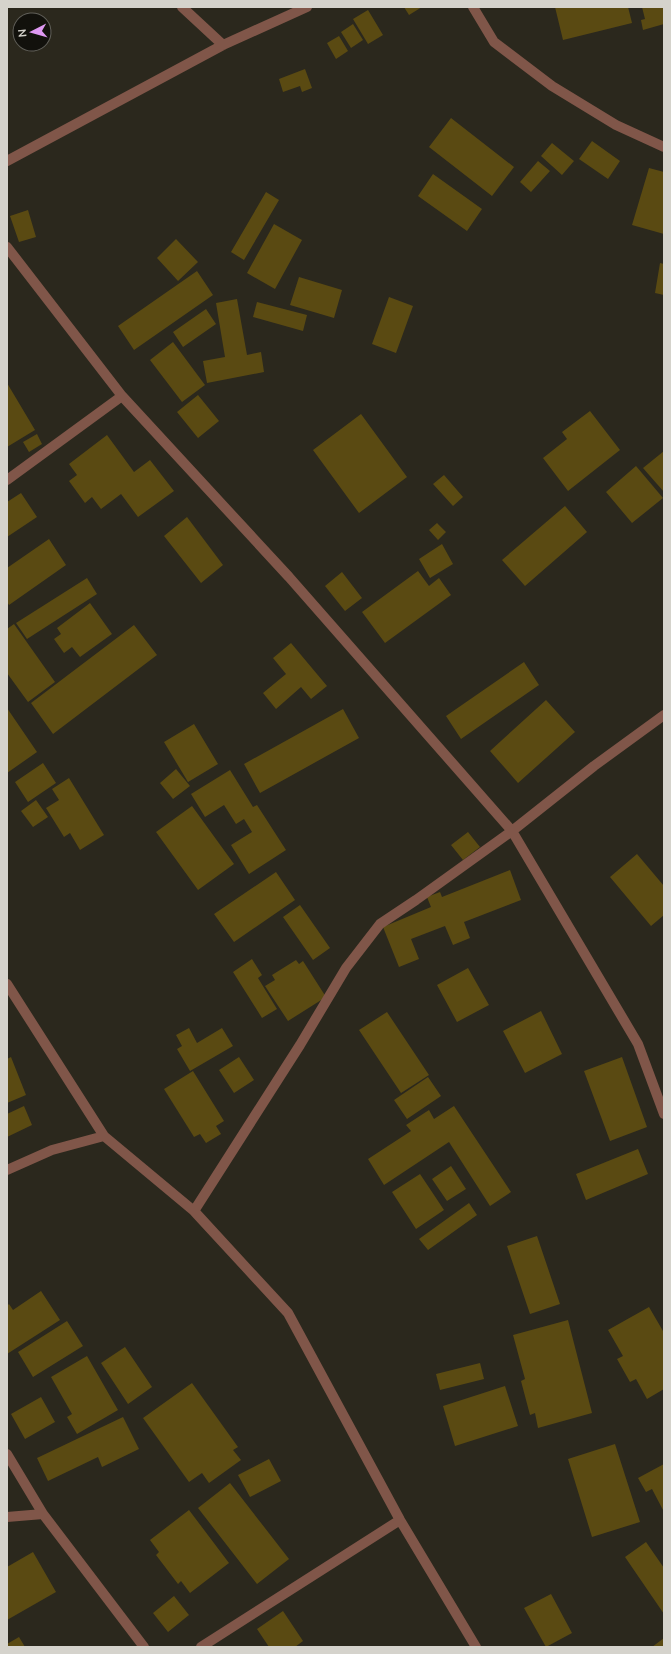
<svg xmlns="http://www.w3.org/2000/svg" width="671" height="1654" font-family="'Nunito Sans',sans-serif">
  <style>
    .building { fill: #5a4a12 }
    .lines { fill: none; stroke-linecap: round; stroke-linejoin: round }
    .street { stroke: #805649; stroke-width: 10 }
  </style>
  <rect width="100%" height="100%" fill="#2b281d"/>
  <path class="building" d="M 404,7 L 422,7 L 409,15 Z
    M 555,7 L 628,7 L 632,23 L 563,40 Z
    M 642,7 L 664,7 L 664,24 L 643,30 L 641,20 L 645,19 Z
    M 368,10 L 383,35 L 368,44 L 353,19 Z
    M 353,24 L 363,40 L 351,48 L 341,32 Z
    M 339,36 L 348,51 L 336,59 L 327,43 Z
    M 305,69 L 312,88 L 302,92 L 300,86 L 283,92 L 279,79 Z
    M 451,118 L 514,167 L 492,196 L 429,147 Z
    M 592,141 L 620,161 L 608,179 L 579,159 Z
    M 552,143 L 574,161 L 562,175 L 541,156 Z
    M 538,161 L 550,171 L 531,192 L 520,182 Z
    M 649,168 L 664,172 L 664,234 L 632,225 Z
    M 433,174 L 482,209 L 467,231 L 418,196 Z
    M 266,192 L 279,200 L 244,260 L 231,252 Z
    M 28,210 L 36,237 L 19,242 L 10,216 Z
    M 274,224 L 302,240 L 275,289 L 247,273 Z
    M 176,239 L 198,262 L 178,281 L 157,258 Z
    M 660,263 L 664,264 L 664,295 L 655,293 Z
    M 197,271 L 213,295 L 134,350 L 118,326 Z
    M 299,277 L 342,290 L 334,318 L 290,305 Z
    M 389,297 L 413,306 L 396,353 L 372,344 Z
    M 237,299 L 247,355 L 261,352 L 264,372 L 207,383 L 203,361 L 225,357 L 216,303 Z
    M 257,302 L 307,315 L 303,331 L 253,317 Z
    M 206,309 L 216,324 L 183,347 L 173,332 Z
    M 173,342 L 205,385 L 182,402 L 150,360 Z
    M 7,383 L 35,430 L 7,447 Z
    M 198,395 L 219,421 L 198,438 L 177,412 Z
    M 590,411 L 620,450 L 568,491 L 543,458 L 567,439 L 562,432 Z
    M 361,414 L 407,477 L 359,513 L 313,450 Z
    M 37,434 L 42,444 L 29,452 L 23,442 Z
    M 107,435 L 134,472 L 150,460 L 174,491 L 138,517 L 121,494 L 101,509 L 92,497 L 85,503 L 69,481 L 77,475 L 69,464 Z
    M 664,451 L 664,492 L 643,468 Z
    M 636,466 L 663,498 L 632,523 L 606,492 Z
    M 444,475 L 463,497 L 453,506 L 433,484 Z
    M 21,493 L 37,517 L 7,537 L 7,502 Z
    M 565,506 L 587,532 L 525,586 L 502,560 Z
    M 187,517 L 223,565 L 201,583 L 164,536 Z
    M 437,523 L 446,532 L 438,540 L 429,530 Z
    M 49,539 L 66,565 L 9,605 L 7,602 L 7,568 Z
    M 442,544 L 453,564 L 430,578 L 419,559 Z
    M 418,571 L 429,586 L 439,578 L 451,595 L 385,643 L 362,612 Z
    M 342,572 L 362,598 L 345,611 L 325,586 Z
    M 87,578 L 97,594 L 27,639 L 16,623 Z
    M 90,603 L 112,634 L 80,657 L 72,647 L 64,653 L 54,639 L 61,634 L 57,628 Z
    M 14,624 L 55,682 L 28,702 L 7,673 L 7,629 Z
    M 134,625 L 157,655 L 53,734 L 31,703 Z
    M 291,643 L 327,686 L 311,699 L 301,687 L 276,709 L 263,693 L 286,674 L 273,658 Z
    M 524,662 L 539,685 L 461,739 L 446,716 Z
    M 546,700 L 575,732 L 518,783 L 490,751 Z
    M 7,708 L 37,752 L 7,773 Z
    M 343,709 L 359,738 L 260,793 L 244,764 Z
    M 194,724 L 218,764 L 188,782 L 164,742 Z
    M 43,763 L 56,783 L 28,802 L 15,782 Z
    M 176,769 L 190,786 L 173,799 L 160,783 Z
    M 230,770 L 253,807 L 257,805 L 286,850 L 249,874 L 231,845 L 252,832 L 244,819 L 236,824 L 224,805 L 205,817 L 191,794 Z
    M 69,778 L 104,835 L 80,850 L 70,833 L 64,837 L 46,808 L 59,800 L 52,789 Z
    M 36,800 L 48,817 L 33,827 L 21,811 Z
    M 192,806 L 234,864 L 198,890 L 156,832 Z
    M 468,832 L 480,847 L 463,860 L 451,845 Z
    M 637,854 L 664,886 L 664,915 L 651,926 L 610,877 Z
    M 510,870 L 521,900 L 464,922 L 470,938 L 453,945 L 445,926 L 411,939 L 419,959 L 399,967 L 383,927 L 431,907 L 427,897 L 440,892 L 442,897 Z
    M 276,872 L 295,900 L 234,942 L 214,914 Z
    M 300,905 L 330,948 L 313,960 L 283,917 Z
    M 252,959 L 262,975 L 258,978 L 277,1009 L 262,1018 L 233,972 Z
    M 296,960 L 299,964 L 303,961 L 326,997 L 288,1021 L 265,986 L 275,980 L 272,975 Z
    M 468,968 L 489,1005 L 457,1022 L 437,985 Z
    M 541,1011 L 562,1054 L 525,1073 L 503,1031 Z
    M 387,1012 L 429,1075 L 401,1093 L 359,1030 Z
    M 189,1028 L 197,1043 L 222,1028 L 233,1046 L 190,1071 L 177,1049 L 182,1046 L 176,1035 Z
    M 11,1057 L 26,1095 L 7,1103 L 7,1059 Z
    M 239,1057 L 254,1080 L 234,1093 L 219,1070 Z
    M 622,1057 L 647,1127 L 610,1141 L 584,1071 Z
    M 193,1071 L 224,1121 L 216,1126 L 221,1134 L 206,1143 L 200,1134 L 194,1137 L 164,1089 Z
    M 428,1077 L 441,1096 L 407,1119 L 394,1100 Z
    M 24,1106 L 32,1125 L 7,1137 L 7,1114 Z
    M 454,1106 L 511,1192 L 490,1206 L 449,1142 L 384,1185 L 368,1159 L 411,1131 L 406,1125 L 429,1110 L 434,1119 Z
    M 638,1149 L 648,1174 L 586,1200 L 576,1174 Z
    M 451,1166 L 466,1189 L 447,1201 L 432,1179 Z
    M 420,1174 L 444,1210 L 416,1229 L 392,1192 Z
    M 469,1203 L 477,1215 L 428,1250 L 419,1239 Z
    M 537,1236 L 560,1304 L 530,1314 L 507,1246 Z
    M 41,1291 L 60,1320 L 7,1354 L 7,1306 L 9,1304 L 13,1310 Z
    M 649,1307 L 663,1331 L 664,1331 L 664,1389 L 647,1399 L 636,1379 L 630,1382 L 617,1359 L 623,1356 L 608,1330 Z
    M 568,1320 L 592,1413 L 538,1428 L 535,1413 L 530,1415 L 521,1381 L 525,1379 L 513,1335 Z
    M 67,1321 L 83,1346 L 33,1377 L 18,1352 Z
    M 125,1347 L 152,1387 L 128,1404 L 101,1363 Z
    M 87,1356 L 118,1410 L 77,1434 L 67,1417 L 72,1414 L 51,1377 Z
    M 480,1363 L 484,1379 L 440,1390 L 436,1374 Z
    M 192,1383 L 238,1447 L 233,1450 L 241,1460 L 209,1483 L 202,1473 L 189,1482 L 143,1418 Z
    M 505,1386 L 518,1426 L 455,1446 L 443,1406 Z
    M 41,1397 L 55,1422 L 25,1439 L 11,1414 Z
    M 123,1417 L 139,1449 L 102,1467 L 98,1457 L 48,1481 L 37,1458 Z
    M 615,1444 L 640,1522 L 592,1537 L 568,1459 Z
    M 269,1459 L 281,1481 L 250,1497 L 238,1475 Z
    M 664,1464 L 664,1509 L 663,1510 L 652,1489 L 646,1492 L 638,1478 Z
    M 230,1483 L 289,1559 L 257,1584 L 198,1508 Z
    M 189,1510 L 229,1563 L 190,1593 L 181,1581 L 178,1584 L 156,1555 L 159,1552 L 150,1540 Z
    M 646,1542 L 664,1568 L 664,1614 L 625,1557 Z
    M 33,1552 L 56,1592 L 7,1620 L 7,1567 Z
    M 551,1594 L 572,1633 L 546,1647 L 524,1608 Z
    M 174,1596 L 189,1615 L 168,1632 L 153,1613 Z
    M 283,1611 L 303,1641 L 295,1647 L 269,1647 L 257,1629 Z
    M 19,1637 L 25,1647 L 7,1647 L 7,1644 Z
    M 664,1638 L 664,1647 L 652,1647 Z"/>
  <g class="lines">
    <path class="street" d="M 182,7 L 223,45
      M 473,7 L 494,42 L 552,86 L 616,125 L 664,147
      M 7,161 L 223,45 L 307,7
      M 7,247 L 122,396 L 289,577 L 512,831 L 638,1044 L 664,1114
      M 7,480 L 122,396
      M 7,984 L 104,1136 L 194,1211 L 288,1313 L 400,1520 L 476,1647
      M 7,1170 L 52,1150 L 104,1136
      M 194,1211 L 300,1045 L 346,968 L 380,924 L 416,900 L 512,831 L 594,766 L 664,715
      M 7,1454 L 43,1514 L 144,1647
      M 7,1517 L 43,1514
      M 201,1647 L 400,1520"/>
  </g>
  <rect width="671" height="1654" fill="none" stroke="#d5d3cc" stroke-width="16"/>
  <g transform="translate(32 32) rotate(264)"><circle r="19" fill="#12110c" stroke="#605f59"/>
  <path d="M0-3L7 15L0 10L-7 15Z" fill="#de98f2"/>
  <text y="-6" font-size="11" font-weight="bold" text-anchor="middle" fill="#d5d3cc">N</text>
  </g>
</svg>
